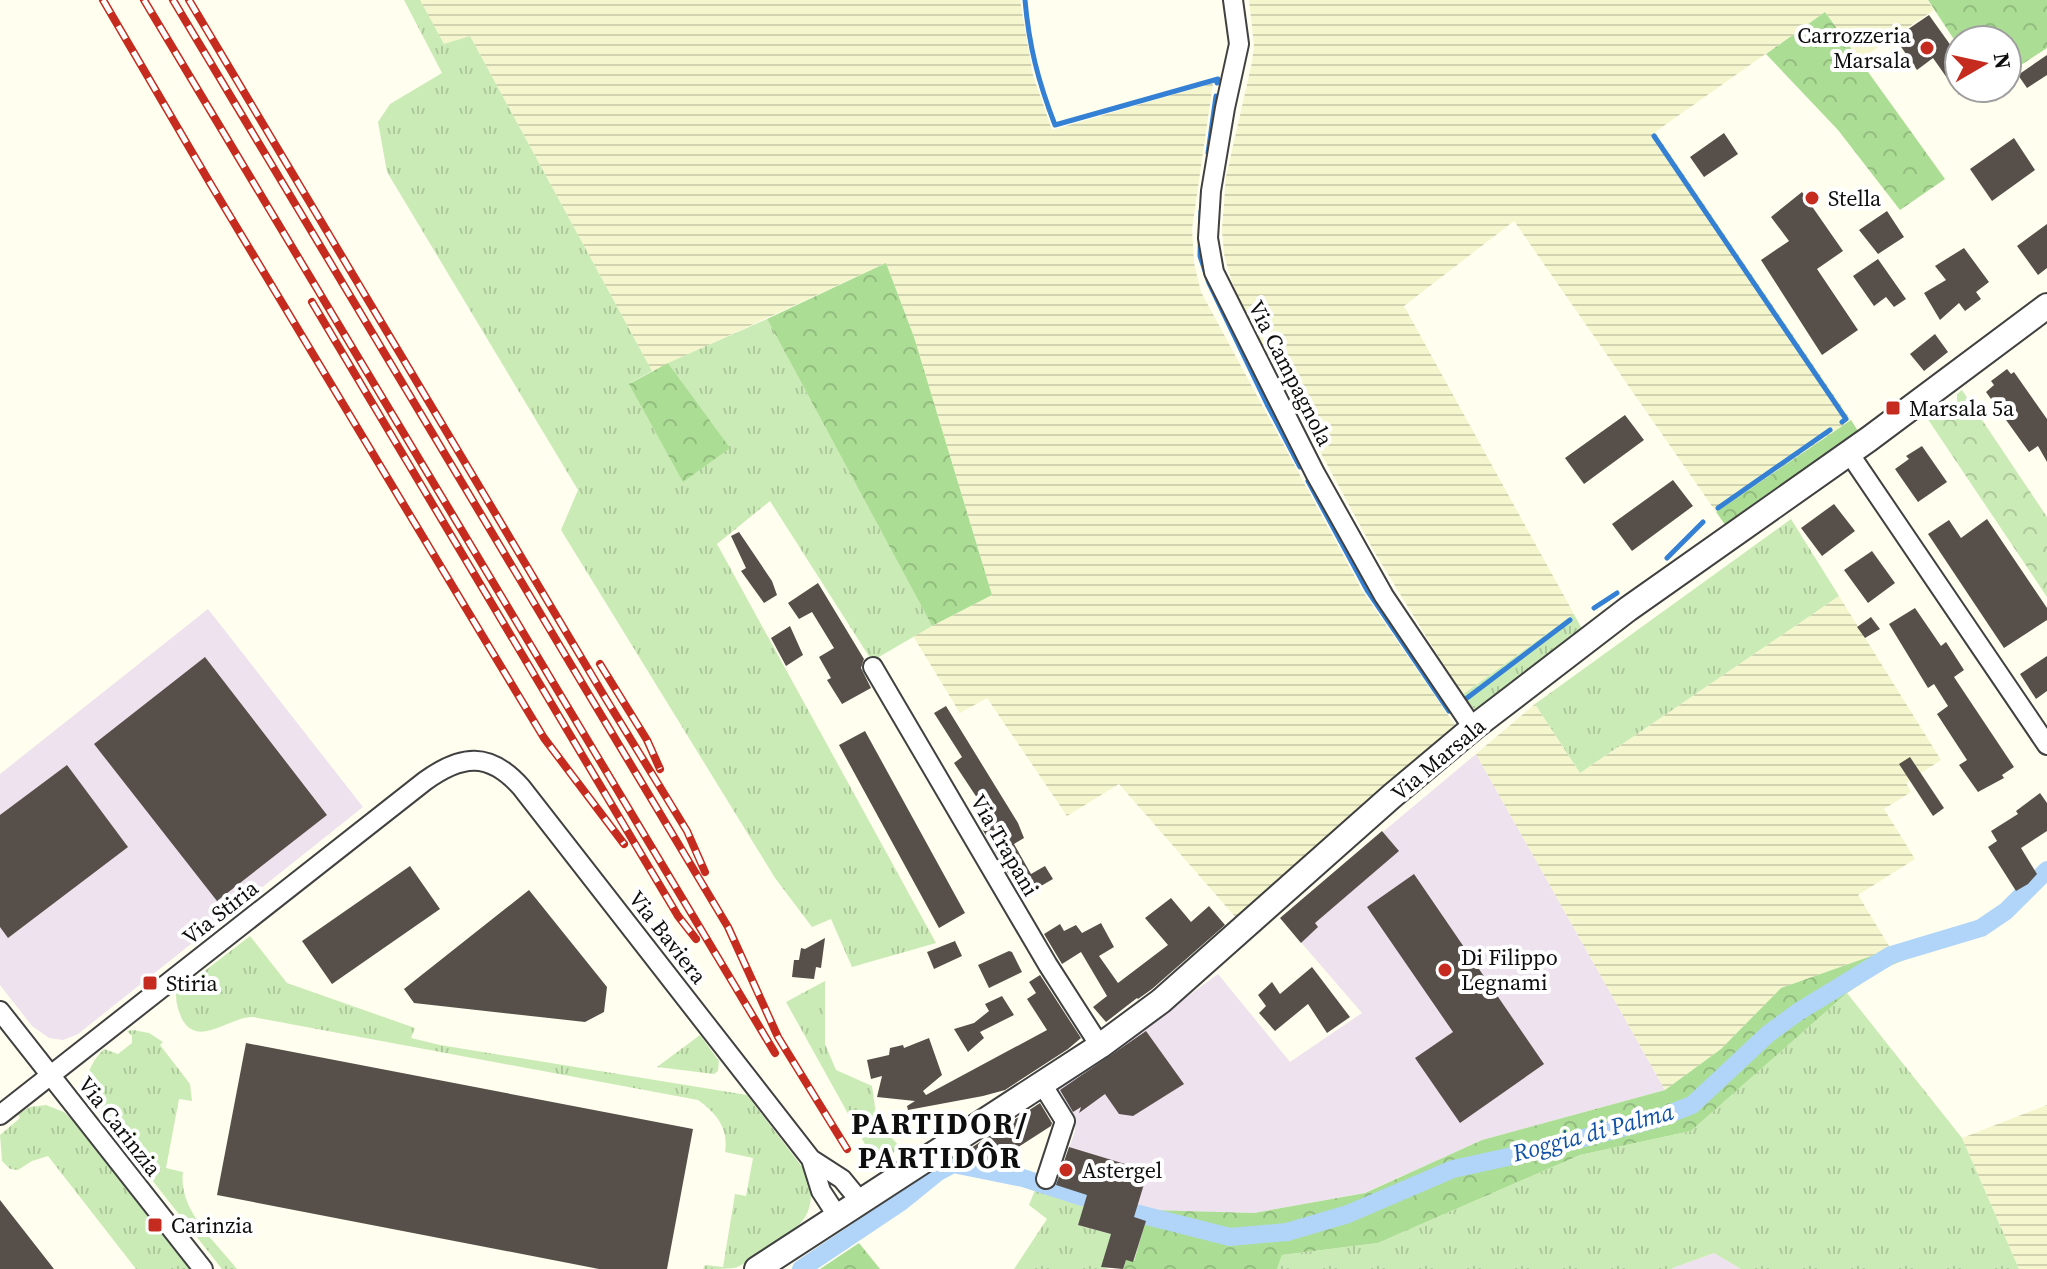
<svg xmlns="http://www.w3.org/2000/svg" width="2047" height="1269" font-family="'Source Serif 4',serif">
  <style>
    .industrial { fill: #ede2ed }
    .farmland { fill: url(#farmland-rules) }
    .grass { fill: url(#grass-tufts) }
    .forest { fill: url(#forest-crowns) }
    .park { fill: url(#park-crowns) }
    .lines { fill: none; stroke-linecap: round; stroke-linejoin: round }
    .stream { stroke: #3480d4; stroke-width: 5 }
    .canal { stroke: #b0d5f9; stroke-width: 18 }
    .building { fill: #57504a }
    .minor-casing { stroke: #414141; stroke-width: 22 }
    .tertiary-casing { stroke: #414141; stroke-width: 28 }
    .minor { stroke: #fff; stroke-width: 18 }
    .tertiary { stroke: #fff; stroke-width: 24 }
    .rail-casing { stroke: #c52c1f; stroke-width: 8 }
    .rail { stroke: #fff; stroke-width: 5; stroke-dasharray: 15; stroke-linecap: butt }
    .poi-dot { fill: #c52c1f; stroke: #fff; stroke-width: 3 }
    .labels { text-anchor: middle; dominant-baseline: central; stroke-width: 8; stroke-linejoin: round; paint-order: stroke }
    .poi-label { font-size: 22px; fill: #0e0e0e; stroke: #fff; text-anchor: start }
    .street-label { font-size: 22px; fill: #0e0e0e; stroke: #fff }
    .water-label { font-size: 24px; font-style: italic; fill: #1152a6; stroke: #fff }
    .district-label { font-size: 30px; font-weight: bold; letter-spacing: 2px; fill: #0e0e0e; stroke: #fff }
  </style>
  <defs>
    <pattern id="farmland-rules" width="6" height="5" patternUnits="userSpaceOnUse" patternTransform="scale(2)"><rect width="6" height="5" fill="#f5f6cd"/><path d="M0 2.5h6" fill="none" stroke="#d1d2af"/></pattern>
    <pattern id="grass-tufts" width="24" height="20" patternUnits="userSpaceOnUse" patternTransform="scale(2)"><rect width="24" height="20" fill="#cbebb6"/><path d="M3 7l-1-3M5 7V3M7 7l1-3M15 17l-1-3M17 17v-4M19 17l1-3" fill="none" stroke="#adc89b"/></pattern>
    <pattern id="forest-crowns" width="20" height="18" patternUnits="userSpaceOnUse" patternTransform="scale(2)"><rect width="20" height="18" fill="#acdd95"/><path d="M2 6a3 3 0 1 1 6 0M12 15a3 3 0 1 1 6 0" fill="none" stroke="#93bc7f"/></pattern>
    <pattern id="park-crowns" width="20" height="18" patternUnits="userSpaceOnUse" patternTransform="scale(2)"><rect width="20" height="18" fill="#cbebb6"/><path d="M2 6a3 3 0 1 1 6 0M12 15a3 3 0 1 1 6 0" fill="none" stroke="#adc89b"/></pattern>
  </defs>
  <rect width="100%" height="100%" fill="#fffeef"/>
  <path class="industrial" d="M 208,609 L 363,807 L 78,1034 L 63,1040 L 49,1038 L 32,1026 L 0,985 L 0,774 Z
    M 1476,754 L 1665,1090 L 1482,1140 L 1364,1193 L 1254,1213 L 1136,1210 L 1130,1216 L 1146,1221 L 1133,1262 L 1126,1260 L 1123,1269 L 1101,1267 L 1078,1225 L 1087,1195 L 1056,1185 L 1075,1131 L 1074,1116 L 1056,1088 L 1135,1035 L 1218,974 L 1290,1062 L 1362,1013 L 1280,918 Z
    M 1714,1253 L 1741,1269 L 1670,1269 Z"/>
  <path class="farmland" d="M 420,0 L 1020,0 L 1033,75 L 1052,130 L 1213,83 L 1192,229 L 1194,263 L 1201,292 L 1362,590 L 1455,725 L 1238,920 L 1119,784 L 1067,816 L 987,698 L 960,713 L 913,636 L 992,595 L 914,337 L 886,263 L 652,371 L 470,36 L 444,45 Z
    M 1249,0 L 1927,0 L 1934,10 L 1859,60 L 1825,12 L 1655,132 L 1851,420 L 1716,512 L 1514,221 L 1404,306 L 1574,614 L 1462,695 L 1375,553 L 1243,309 L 1231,279 L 1224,254 L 1222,229 L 1226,177 L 1252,62 L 1254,45 Z
    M 1839,596 L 1941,760 L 1906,783 L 1911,792 L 1884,809 L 1915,859 L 1858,895 L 1891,949 L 1781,988 L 1721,1049 L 1665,1090 L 1476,754 L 1535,704 L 1580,773 Z
    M 2047,1105 L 2047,1269 L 2019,1269 L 1962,1138 Z"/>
  <path class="grass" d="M 404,0 L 420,0 L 444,44 L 470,36 L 652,371 L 630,383 L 729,448 L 668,363 L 767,319 L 932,626 L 872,661 L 770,501 L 717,544 L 936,943 L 852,967 L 831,919 L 812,927 L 775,878 L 561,530 L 578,490 L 387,172 L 378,122 L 390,104 L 442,73 Z
    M 1791,519 L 1839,596 L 1580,773 L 1535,704 Z
    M 1574,614 L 1584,633 L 1480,711 L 1469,706 L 1462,695 Z
    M 250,936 L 287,983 L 415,1028 L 411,1038 L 440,1045 L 747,1095 L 809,1176 C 817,1219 799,1227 766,1248 C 756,1254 745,1265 734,1268 C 726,1269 712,1269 703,1269 L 705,1265 L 723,1267 L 735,1194 L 746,1196 L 753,1158 L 725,1152 C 729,1128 716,1113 698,1100 L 253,1017 C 230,1016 198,1049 182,1019 C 178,1010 176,1003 176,993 Z
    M 825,981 L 825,1044 L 836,1070 L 872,1086 L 877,1121 L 899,1146 L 893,1153 L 876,1164 L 786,1002 Z
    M 1847,993 L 1962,1138 L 2019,1269 L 1741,1269 L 1714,1253 L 1670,1269 L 1277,1269 L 1282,1255 L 1378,1243 L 1580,1155 L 1691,1131 Z
    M 133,1030 L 149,1033 L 163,1042 L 160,1045 L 190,1084 L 192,1101 L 179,1099 L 166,1168 L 183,1172 C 178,1210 215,1241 237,1269 L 222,1269 L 93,1105 C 82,1084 87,1066 104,1049 L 118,1054 L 132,1043 L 132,1036 L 127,1031 Z
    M 700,1035 L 719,1061 L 718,1071 L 714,1074 L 657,1067 Z
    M 46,1105 L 64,1112 L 72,1120 L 190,1269 L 136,1269 L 48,1156 L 32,1161 L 18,1170 L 10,1169 L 2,1161 L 0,1135 L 20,1118 L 18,1114 L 30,1107 Z
    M 1035,1190 L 1084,1206 L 1078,1225 L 1118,1236 L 1102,1267 L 1109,1269 L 1014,1269 L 1047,1219 L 1029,1205 Z"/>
  <path class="forest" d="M 1928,0 L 2047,0 L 2047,48 L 2007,74 L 2007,40 L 1959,40 L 1959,47 Z
    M 1825,12 L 1945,179 L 1900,210 L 1838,130 L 1766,54 Z
    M 886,263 L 914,337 L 992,595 L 932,626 L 767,319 Z
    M 668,363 L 730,448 L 683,482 L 629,384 Z
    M 1851,420 L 1860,434 L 1726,526 L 1716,512 Z
    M 1891,949 L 1906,959 L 1883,969 L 1847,993 L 1691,1131 L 1580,1155 L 1378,1243 L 1282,1255 L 1277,1269 L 1123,1269 L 1126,1260 L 1134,1261 L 1149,1210 L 1254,1213 L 1365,1193 L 1482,1140 L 1665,1090 L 1721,1049 L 1781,988 Z
    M 859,1243 L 880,1269 L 820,1269 Z"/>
  <path class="park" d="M 1962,390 L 2047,517 L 2047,597 L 1925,415 L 1939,405 L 1946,410 L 1957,402 L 1957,394 Z"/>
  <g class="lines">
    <path class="stream" d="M 1025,0 C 1029,46 1038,81 1055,125 L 1218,79 L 1217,83
      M 1654,136 L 1846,419 L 1842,422
      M 1208,153 L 1216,96
      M 1201,211 L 1200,256 L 1209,283 L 1267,404 L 1300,467
      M 1308,481 L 1367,590 L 1449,711 L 1451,709
      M 1718,508 L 1830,430
      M 1667,558 L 1703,522
      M 1594,608 L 1617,593
      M 1467,698 L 1570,620"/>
    <path class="canal" d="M 1127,1211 L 1230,1237 L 1287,1232 L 1348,1214 L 1453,1169 L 1526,1153 L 1656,1119 L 1692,1105 L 1768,1034 L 1798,1012 L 1891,955 L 1981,928 L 2006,911 L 2047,870
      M 801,1269 L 901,1202 L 938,1172 L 953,1164 L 1023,1178 L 1082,1197"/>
  </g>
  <path class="building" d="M 1929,15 L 1959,57 L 1959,95 L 1933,58 L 1917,70 L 1895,38 Z
    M 2047,55 L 2047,75 L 2027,88 L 2018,75 Z
    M 1724,133 L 1738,154 L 1704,177 L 1690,157 Z
    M 2014,138 L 2035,170 L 1992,201 L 1970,169 Z
    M 1802,192 L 1843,251 L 1817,269 L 1858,330 L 1822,355 L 1761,260 L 1789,241 L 1771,217 Z
    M 1887,211 L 1904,237 L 1878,254 L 1859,230 Z
    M 2047,224 L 2047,268 L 2038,275 L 2017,246 Z
    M 1964,248 L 1989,282 L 1976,292 L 1981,299 L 1965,311 L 1959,303 L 1940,320 L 1924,293 L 1946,280 L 1935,266 Z
    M 1878,259 L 1906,299 L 1894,307 L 1886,297 L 1874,306 L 1853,276 Z
    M 1935,334 L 1948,352 L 1924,371 L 1910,354 Z
    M 2007,369 L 2011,374 L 2014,372 L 2047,419 L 2047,462 L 2038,446 L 2029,452 L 1986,392 L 1994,385 L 1991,381 Z
    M 1625,415 L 1644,440 L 1584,484 L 1565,458 Z
    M 1922,446 L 1947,482 L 1918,502 L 1895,469 L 1909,459 L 1906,456 Z
    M 1673,480 L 1693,506 L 1632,551 L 1612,524 Z
    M 1834,504 L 1855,531 L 1822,556 L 1801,528 Z
    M 1987,519 L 2047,608 L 2047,620 L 2004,648 L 1928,534 L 1949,520 L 1961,538 Z
    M 739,532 L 772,581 L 777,595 L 764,603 L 741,571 L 746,568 L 731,536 Z
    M 1872,551 L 1895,583 L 1868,603 L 1844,570 Z
    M 818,583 L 864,659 L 861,668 L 871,688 L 842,704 L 827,680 L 831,678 L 819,657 L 834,648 L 812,612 L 799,619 L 788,603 Z
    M 1915,608 L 1941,646 L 1946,642 L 1964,670 L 1954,677 L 2014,767 L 2002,775 L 2004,778 L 1978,792 L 1959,765 L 1967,760 L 1937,714 L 1948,706 L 1934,684 L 1928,688 L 1889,624 Z
    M 1871,617 L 1880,629 L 1865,638 L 1857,627 Z
    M 790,626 L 803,655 L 786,666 L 771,638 Z
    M 2047,656 L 2047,691 L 2036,699 L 2020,674 Z
    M 205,657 L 327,815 L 217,901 L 94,744 Z
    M 946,706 L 1018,823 L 1024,838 L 1014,844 L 1031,874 L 1045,866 L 1053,879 L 1022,897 L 981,827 L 991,819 L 954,763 L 962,757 L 934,713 Z
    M 865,731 L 965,913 L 939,928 L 839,745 Z
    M 1910,757 L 1944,808 L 1933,816 L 1899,764 Z
    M 67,765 L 128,847 L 8,938 L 0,927 L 0,815 Z
    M 2040,793 L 2047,803 L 2047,831 L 2021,848 L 2037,874 L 2028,884 L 2016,891 L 1988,847 L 1997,841 L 1991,831 L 2018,814 L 2016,811 Z
    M 1382,831 L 1399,851 L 1315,923 L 1318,927 L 1301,943 L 1280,918 Z
    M 410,866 L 440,909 L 332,984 L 302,941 Z
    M 1414,874 L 1544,1064 L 1460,1123 L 1415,1058 L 1453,1032 L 1367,907 Z
    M 529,890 L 607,987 L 604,1012 L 585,1022 L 414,1003 L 404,989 Z
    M 1171,898 L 1191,922 L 1209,906 L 1225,925 L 1152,989 L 1138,999 L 1137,998 L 1106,1022 L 1093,1007 L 1107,996 L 1081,952 L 1062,964 L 1044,934 L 1060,924 L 1064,931 L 1076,925 L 1082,933 L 1101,923 L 1114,947 L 1099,956 L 1118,983 L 1168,945 L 1145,918 Z
    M 825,938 L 821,968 L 816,967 L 814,979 L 792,977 L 794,960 L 799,960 L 801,948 L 805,949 Z
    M 955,941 L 962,956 L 934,969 L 927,952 Z
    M 1009,951 L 1012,952 L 1022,972 L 989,988 L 978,965 Z
    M 1312,967 L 1350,1017 L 1327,1033 L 1308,1004 L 1275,1031 L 1259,1013 L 1266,1006 L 1258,995 L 1272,982 L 1280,994 Z
    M 1040,975 L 1081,1038 L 1068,1049 L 1005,1090 L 983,1096 L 908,1110 L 907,1106 L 915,1101 L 877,1097 L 882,1076 L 871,1079 L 867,1060 L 889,1055 L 890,1048 L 903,1045 L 904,1048 L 929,1038 L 942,1075 L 923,1091 L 926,1095 L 1047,1030 L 1027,999 L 1036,993 L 1029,982 Z
    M 1002,996 L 1014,1015 L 980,1032 L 984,1038 L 968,1052 L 954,1029 L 974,1023 L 989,1011 L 985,1004 Z
    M 1146,1031 L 1184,1084 L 1133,1116 L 1119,1114 L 1105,1094 L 1079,1113 L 1081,1107 L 1073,1112 L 1060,1090 Z
    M 246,1043 L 693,1129 L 667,1269 L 599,1269 L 217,1195 Z
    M 1040,1103 L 1052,1123 L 1051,1126 L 984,1169 L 971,1148 Z
    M 1069,1147 L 1148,1171 L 1134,1217 L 1146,1221 L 1133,1262 L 1126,1260 L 1123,1269 L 1101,1267 L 1111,1234 L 1078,1225 L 1087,1195 L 1056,1185 Z
    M 0,1200 L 54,1269 L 0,1269 Z"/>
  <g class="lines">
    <defs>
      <path id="minor" d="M 1233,0 L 1239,44 L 1225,108 L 1211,191 L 1208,238 L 1214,272 L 1315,473 L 1384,596 L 1473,728
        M 1849,453 L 2047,745
        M 873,667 L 1048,965 L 1100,1046
        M 0,1011 L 203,1269
        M 1042,1084 L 1065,1121 L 1046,1179
        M 0,1115 L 425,781 C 461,755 489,751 521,787 L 811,1159 L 842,1179 L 860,1201
        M 811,1159 L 821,1191 L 838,1217"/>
      <path id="tertiary" d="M 757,1269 L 1100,1046 L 1161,1001 L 1392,796 L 1473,728 L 1628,609 L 1869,439 L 2047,306"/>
    </defs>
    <use href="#minor" class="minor-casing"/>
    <use href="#tertiary" class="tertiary-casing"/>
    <use href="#minor" class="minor"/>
    <use href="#tertiary" class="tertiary"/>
    <defs>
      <path id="rail" d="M 103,0 L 210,183 L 544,738 L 624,844
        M 144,0 L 775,1053
        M 173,0 L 728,927 L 778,1037 L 847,1149
        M 189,0 L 606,699 L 687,831 L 705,872
        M 312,302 L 678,916 L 696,939
        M 600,664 L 647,740 L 660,769"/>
    </defs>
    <use href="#rail" class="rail-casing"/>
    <use href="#rail" class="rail"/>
  </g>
  <g class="poi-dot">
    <circle cx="1927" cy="48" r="8"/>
    <circle cx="1812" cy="198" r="8"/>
    <rect x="1885" y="400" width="16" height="16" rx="4"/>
    <circle cx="1445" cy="970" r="8"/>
    <rect x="142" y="975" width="16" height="16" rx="4"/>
    <circle cx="1066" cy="1170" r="8"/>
    <rect x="147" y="1217" width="16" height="16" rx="4"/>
  </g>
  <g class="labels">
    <g class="poi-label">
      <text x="1911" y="35" text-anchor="end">Carrozzeria<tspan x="1911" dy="25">Marsala</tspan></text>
      <text x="1828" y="198">Stella</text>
      <text x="1909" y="408">Marsala 5a</text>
      <text x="1461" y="957">Di Filippo<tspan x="1461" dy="25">Legnami</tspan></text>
      <text x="166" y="983">Stiria</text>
      <text x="1082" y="1170">Astergel</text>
      <text x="171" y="1225">Carinzia</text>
    </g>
    <g class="street-label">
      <text transform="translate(1291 373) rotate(63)">Via Campagnola</text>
      <text transform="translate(1438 759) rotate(-40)">Via Marsala</text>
      <text transform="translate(1005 845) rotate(60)">Via Trapani</text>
      <text transform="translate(220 912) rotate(-38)">Via Stiria</text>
      <text transform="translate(668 937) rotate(52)">Via Baviera</text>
      <text transform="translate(120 1126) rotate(52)">Via Carinzia</text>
    </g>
    <g class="water-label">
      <text transform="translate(1593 1132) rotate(-15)">Roggia di Palma</text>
    </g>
    <g class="district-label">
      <text x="940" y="1123">PARTIDOR/<tspan x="940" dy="34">PARTIDÔR</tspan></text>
    </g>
  </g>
  <g transform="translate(1983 64) rotate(81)"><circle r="38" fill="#ffffff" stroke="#9f9f9f" stroke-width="2"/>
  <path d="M0-6L14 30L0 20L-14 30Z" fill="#c52c1f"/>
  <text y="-12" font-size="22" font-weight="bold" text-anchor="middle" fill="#0e0e0e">N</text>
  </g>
</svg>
